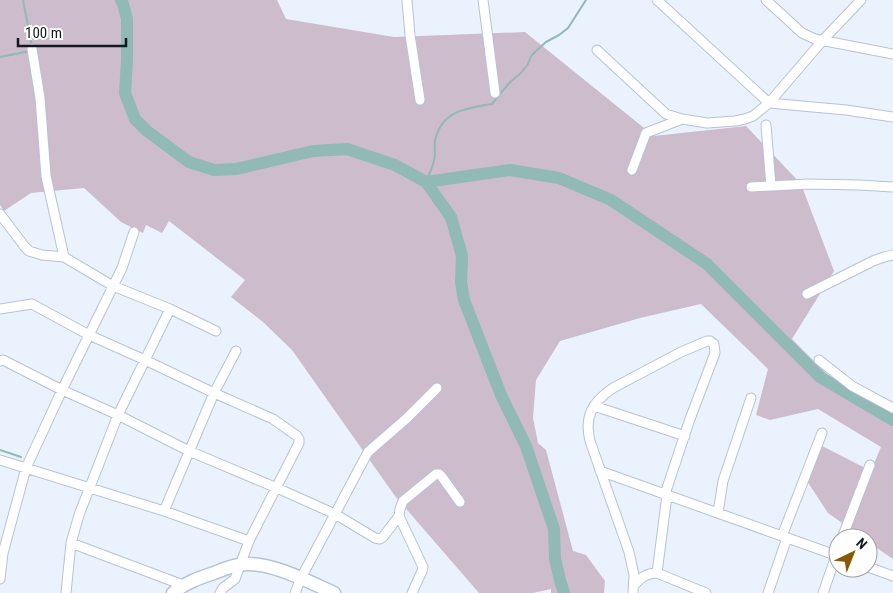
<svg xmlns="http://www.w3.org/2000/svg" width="893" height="593" font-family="'Roboto Condensed',sans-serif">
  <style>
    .green { fill: #cdbccc }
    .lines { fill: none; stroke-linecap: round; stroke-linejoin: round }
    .stream { stroke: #91b9b6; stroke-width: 2 }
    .river { stroke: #91b9b6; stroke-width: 12 }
    .minor-casing { stroke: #b6c3d7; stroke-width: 11 }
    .secondary-casing { stroke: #b6c3d7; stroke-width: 15 }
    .minor { stroke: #fff; stroke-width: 9 }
    .secondary { stroke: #fff; stroke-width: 12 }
  </style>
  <rect width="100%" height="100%" fill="#eaf2fe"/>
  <path class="green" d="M 0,0 L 277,0 L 286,19 L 394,37 L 525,32 L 654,136 L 746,126 L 801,184 L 834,271 L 792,339 L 830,377 L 893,406 L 893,559 L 868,542 L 868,538 L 863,538 L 828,513 L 807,481 L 822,446 L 871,471 L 881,447 L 818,409 L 770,420 L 756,415 L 768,369 L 701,304 L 640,318 L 560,341 L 536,380 L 533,418 L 538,443 L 546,450 L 573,551 L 586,555 L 605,581 L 604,593 L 551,593 L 551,589 L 533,593 L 479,593 L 395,496 L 292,350 L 263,322 L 231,297 L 245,280 L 169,221 L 162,233 L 146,225 L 143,233 L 121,222 L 84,188 L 31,193 L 4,211 L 0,205 Z"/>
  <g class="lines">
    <path class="stream" d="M 23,0 L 32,46
      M 0,57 L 30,51
      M 426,182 C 428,175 433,168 434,160 C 436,154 434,147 435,141 C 441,111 466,108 492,104 L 510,82 L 521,73 L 528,64 L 531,56 L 536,51 L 546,42 L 559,35 L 568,28 L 586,0
      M 0,450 L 21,457"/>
    <path class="river" d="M 121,0 L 123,4 L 127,19 L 127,60 L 125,93 L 135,119 L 147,131 L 189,162 L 214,170 L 236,169 L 313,151 L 347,149 L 395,165 L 426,182 L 451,217 L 462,256 L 461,282 L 464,300 L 501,395 L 526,446 L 554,529 L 555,559 L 560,580 L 564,593
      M 426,182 L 510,170 L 559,178 L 611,200 L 707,264 L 820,377 L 893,420"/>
    <defs>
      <path id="minor" d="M 407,0 L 410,35 L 420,100
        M 483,0 L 495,93
        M 657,0 L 769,103 L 846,110 L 893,117
        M 766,0 L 802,33 L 815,39 L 893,54
        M 32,49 L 40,98 L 46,176 L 64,257
        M 597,50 L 666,114 L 682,119 L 707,123 L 735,121 L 745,119 L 753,116 L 769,103 L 823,40 L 861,0
        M 766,125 L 771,186
        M 632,170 L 646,133 L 682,119
        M 751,187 L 808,184 L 859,185 L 893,187
        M 0,214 L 25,247 L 29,251 L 42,255 L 64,257 L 113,286 L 170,309 L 216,331
        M 807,294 L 873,261 L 884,257 L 893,255
        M 0,309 L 32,304 L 89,335 L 145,360 L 214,393 L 273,419 L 297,436 L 299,439 L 299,443 L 249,541 L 235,579 L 223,588 L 220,593
        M 819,360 L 852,386 L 893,408
        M 0,361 L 3,360 L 62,390 L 122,268 L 134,232
        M 594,406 L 685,436
        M 0,460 L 164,511 L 249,541
        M 600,471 L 838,556
        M 164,511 L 214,393 L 236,351
        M 718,513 L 723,481 L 751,398
        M 782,536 L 822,433
        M 842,538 L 870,465
        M 71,543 L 183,585
        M 868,567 L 893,576
        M 657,573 L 667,495
        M 0,579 L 3,553 L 26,468 L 62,390 L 118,415 L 189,451 L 277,488 L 335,514 L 375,538 L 380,539 L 383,537 L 399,516
        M 634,585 C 641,578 646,573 657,573 L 706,593
        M 66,593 L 71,543 L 79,515 L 118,415 L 170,309
        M 295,593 L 301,578 L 368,452 L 407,418 L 437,388
        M 412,593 L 422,571 L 423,567 L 399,516 L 400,509 L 403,501 L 436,474 L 439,474 L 442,477 L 460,502
        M 633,593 L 634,575 L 629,552 L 590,441 C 584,417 592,402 613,388 L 681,352 L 707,341 L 710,341 L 714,344 L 715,353 L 690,419 L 665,494
        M 768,593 L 787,538
        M 823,593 L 838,550"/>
      <path id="secondary" d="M 173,593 C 185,583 199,578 214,573 C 222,570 231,566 239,565 C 266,559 309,582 334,593"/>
    </defs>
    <use href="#minor" class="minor-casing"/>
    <use href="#secondary" class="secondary-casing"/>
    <use href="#minor" class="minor"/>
    <use href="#secondary" class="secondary"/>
  </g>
  <g transform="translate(853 553) rotate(43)"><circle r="24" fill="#ffffff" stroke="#a1a3a6"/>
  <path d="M0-4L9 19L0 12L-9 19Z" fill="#8b5803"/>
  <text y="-8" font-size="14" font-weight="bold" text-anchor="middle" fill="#141920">N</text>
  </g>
  <path d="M18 38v8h108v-8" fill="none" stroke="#141920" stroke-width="2.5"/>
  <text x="25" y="38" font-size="15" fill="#141920" stroke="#ffffff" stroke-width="4" paint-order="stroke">100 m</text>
</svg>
